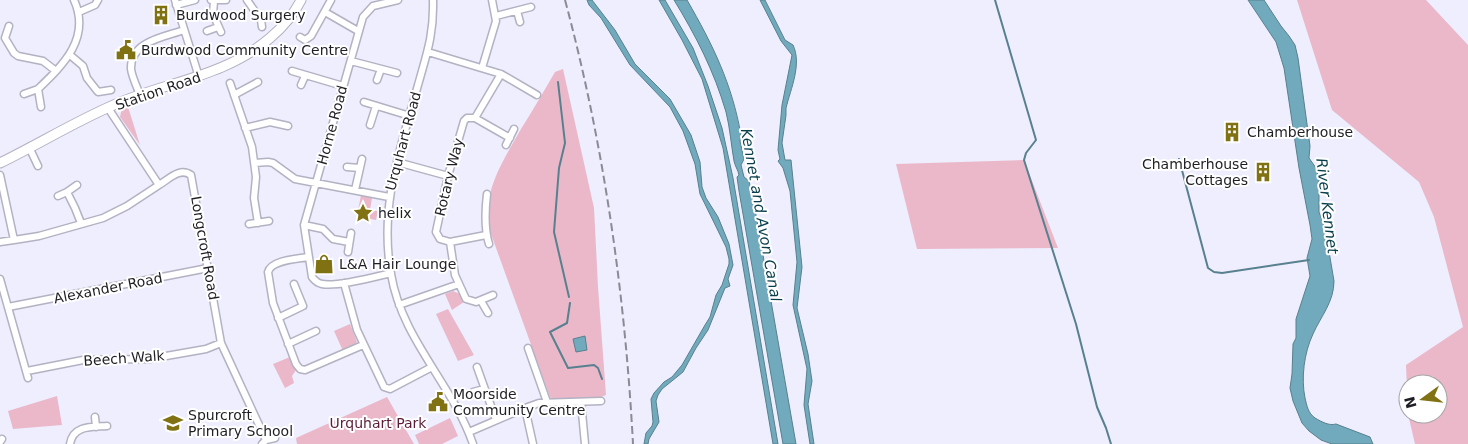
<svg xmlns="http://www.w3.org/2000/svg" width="1468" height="444" font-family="'DejaVu Sans',sans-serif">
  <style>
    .green { fill: #eab8c9 }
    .water { fill: #71aabc; stroke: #58808e }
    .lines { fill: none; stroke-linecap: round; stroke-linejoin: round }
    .stream { stroke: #58808e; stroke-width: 2 }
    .street-casing { stroke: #b3b2c2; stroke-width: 9 }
    .secondary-casing { stroke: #b3b2c2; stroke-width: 11 }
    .street { stroke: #fff; stroke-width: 6 }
    .secondary { stroke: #fff; stroke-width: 9 }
    .rail { stroke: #8b8b96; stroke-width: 2; stroke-dasharray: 8 4; stroke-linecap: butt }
    .labels { text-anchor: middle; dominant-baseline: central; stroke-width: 4; stroke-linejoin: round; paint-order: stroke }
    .poi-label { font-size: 14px; fill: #1e1e24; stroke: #fff; text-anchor: start }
    .street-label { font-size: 14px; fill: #1e1e24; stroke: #fff }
    .park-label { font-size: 14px; fill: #5a1c37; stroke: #fff }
    .water-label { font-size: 15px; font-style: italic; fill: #083e4b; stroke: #fff }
  </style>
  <rect width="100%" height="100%" fill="#eeeefe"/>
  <path class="green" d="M 1297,0 L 1426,0 L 1468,45 L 1468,444 L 1415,444 L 1408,414 L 1438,414 L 1438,384 L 1408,384 L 1408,411 L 1406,365 L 1463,327 L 1434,217 L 1419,182 L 1332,110 Z
    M 563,69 L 594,208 L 598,287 L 606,395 L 601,397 L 554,400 L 550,397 L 491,234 C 479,195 503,161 521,129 C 533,110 544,91 555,72 Z
    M 128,107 L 140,145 L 120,117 L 122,108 Z
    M 1024,160 L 1058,248 L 917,249 L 896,164 Z
    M 361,195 L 372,198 L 370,210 L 378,211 L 376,220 L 357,216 Z
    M 453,291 L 460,294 L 464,302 L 452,310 L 445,294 Z
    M 448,309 L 474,355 L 458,361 L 436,314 Z
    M 350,324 L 357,342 L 354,346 L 343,351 L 334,331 Z
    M 290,357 L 296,370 L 292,376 L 294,383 L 285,388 L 273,364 Z
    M 57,396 L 62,425 L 13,429 L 8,411 Z
    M 387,397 L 414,444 L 297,444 L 296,438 Z
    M 450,418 L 458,436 L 442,444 L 419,444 L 415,435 Z"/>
  <path class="water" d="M 587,0 L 592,0 L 615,30 L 635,64 L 670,99 L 691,135 L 700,162 L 702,187 L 706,198 L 718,217 L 729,244 L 733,265 L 728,279 L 730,286 L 725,288 L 708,330 L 696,348 L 683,372 L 662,389 L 658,395 L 656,401 L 659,422 L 649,439 L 648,444 L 644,444 L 646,433 L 652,426 L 653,422 L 651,399 L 654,393 L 664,382 L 672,377 L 682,365 L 705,325 L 710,317 L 716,295 L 722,285 L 729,264 L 729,259 L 726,247 L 700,194 L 695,164 L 683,131 L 670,107 L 630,65 L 601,18 L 589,5 Z
    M 659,0 L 665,0 L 693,48 L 708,86 L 722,128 L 733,178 L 778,444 L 773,444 L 723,148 L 702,79 L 682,40 Z
    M 674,0 L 687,0 C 713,45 732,84 741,135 L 740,141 L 744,159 L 741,165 L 744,177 L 749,181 L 756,215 L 796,444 L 783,444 L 739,191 L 737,177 L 739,175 C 738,170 735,166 734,161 C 731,144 730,128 726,112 C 714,71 696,36 674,0 Z
    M 760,0 L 765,0 L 785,40 L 793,45 C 802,64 791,88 786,108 L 786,115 L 782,143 L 785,160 L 791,160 L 802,267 L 797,308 L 808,354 L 812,381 L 808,404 L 814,444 L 810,444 L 804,405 L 807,369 L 793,305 L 797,262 L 790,191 L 783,168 L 778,161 L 780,159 L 778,150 L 782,105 L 792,55 L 781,41 Z
    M 1248,0 L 1264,0 L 1281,26 L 1289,36 L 1295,45 L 1298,58 L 1310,146 L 1309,158 L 1316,168 L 1319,179 L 1319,212 L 1325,228 L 1334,281 C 1334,302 1321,316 1313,334 C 1304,353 1301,378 1305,398 C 1307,406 1308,413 1315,418 C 1322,422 1329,426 1336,424 L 1370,437 L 1373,444 L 1332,444 L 1321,440 L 1309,431 L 1302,423 L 1293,401 L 1290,388 L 1292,374 L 1293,344 L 1296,338 L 1296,319 L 1310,276 L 1307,258 L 1312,239 L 1310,225 L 1299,168 L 1284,68 L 1276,42 Z
    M 585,336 L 587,350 L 576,352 L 573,339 Z"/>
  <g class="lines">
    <path class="stream" d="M 995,0 L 1036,140 L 1026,153 L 1024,160 L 1076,324 L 1097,407 L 1106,428 L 1111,444
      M 558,82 L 565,143 L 559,168 L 554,232 L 569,297
      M 1179,159 L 1208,268 L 1214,272 L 1222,273 L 1309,260
      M 570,303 L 567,323 L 550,332 L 568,368 L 594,365 L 598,368 L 602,379"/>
    <defs>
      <path id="street" d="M 175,0 L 199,77
        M 211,0 L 226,0
        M 247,0 L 261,20 L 262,27
        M 433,0 C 434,34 427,53 418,85 C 400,150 379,206 391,274 C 402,340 452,383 473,444
        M 214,1 L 213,14 L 221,32
        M 176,5 L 195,0
        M 517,11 L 520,22
        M 79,12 L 95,5 L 98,0
        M 325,12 L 358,31
        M 496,16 L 531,7
        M 9,26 L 5,38 L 14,53 L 18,56 L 43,61 L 56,71
        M 207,31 L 218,27
        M 300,37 L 305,40 L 311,36 L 331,0
        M 428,52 L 501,74 L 537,95
        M 70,55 L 83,66 L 87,78 L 98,92 L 111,90
        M 351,61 L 397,73
        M 482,68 L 496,21 L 492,0
        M 292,71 L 343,86
        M 377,80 L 381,69
        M 230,83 L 252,147 L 256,177 L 254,198 L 258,223
        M 301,85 L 305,76
        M 38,89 C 64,64 91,38 74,0
        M 24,94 L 38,89 L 41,107
        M 140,95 C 137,87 132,77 131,69 C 130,41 165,37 184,30
        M 234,95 L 258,82
        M 364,102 L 410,116
        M 108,108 L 159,185 C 169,179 180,167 191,175 L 221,343 L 266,440
        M 475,118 L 510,138
        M 370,125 L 376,106
        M 245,128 L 270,122 L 288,126
        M 506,145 L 514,129
        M 29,147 L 38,166
        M 397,162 L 448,176
        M 255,163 L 268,162 L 273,163 L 295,179 L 389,197
        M 347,167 L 360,168
        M 0,175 L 14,240 L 0,242
        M 355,190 L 362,159
        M 67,192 L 77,185
        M 487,194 C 485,211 484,228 489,244
        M 58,196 L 67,192 L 75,208 L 81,223
        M 249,224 L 269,221
        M 304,225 L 323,229 L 333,239 L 349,242
        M 14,240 L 39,236 L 103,218 L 127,206 L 159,185
        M 450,242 L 486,235
        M 348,252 L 351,233
        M 308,257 C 297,259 271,260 268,272 L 273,303 L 296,364 L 300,369 L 305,370 L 363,345
        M 391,273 C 374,277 337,287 322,284 C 317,283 315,281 312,277 L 304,225 L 363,17 L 373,6 L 398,0
        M 0,279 L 28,378
        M 344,283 L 357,330 L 384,387 L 390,389 L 432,367
        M 493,295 L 476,302 L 466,299 L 455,275 L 450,242 L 440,239 L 436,232 L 448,176 L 464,121 L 467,118 L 475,118 L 501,74
        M 481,301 L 488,313
        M 399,305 L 459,284
        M 8,307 L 208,268
        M 278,318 L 303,306 L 294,284
        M 288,344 L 316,331
        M 528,348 L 547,402
        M 477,367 L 496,420
        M 27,371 L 83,360 L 149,359 L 206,349 L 221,343
        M 473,392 L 484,389
        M 581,402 L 585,444
        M 525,408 L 533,444
        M 95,417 L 96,427
        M 469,432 L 525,408 L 539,403 L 601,401
        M 0,442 L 2,439
        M 70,444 C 73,425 92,427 107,426
        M 262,444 L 266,440 L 275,438"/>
      <path id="secondary" d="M 0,163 C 39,144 76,121 116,104 C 169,81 224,77 270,38 C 283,27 293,16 301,0"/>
    </defs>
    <use href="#street" class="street-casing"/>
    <use href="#secondary" class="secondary-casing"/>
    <use href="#street" class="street"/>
    <use href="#secondary" class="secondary"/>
    <path class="rail" d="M 565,0 C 604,145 625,294 633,444"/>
  </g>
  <defs>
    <symbol id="building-bare" viewBox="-9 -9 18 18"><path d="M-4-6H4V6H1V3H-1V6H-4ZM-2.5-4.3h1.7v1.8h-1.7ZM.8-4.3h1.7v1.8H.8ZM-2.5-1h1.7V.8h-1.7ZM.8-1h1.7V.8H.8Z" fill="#807112" stroke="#fff" stroke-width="2.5" paint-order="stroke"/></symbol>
    <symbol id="civic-bare" viewBox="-9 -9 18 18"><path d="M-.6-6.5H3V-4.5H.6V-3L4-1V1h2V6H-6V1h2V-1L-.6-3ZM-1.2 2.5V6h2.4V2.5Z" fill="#807112" stroke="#fff" stroke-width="2.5" paint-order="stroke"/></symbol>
    <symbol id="sight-bare" viewBox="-9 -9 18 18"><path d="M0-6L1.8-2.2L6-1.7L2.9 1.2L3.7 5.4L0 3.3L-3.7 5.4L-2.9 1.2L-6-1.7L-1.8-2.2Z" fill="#807112" stroke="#fff" stroke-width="2.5" paint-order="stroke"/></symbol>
    <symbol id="shop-bare" viewBox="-9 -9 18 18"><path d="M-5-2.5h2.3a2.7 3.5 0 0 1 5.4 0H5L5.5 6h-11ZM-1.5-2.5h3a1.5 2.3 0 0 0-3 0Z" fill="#807112" stroke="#fff" stroke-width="2.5" paint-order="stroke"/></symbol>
    <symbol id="school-bare" viewBox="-9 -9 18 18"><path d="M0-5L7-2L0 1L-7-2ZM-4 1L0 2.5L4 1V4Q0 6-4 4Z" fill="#807112" stroke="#fff" stroke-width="2.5" paint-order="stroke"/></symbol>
  </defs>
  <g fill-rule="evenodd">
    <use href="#building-bare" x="147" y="1" width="28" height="28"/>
    <use href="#civic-bare" x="112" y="36" width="28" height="28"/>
    <use href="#building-bare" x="1218" y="118" width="28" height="28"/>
    <use href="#building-bare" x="1249" y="158" width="28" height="28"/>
    <use href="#sight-bare" x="349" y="199" width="28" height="28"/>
    <use href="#shop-bare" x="310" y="250" width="28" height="28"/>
    <use href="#civic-bare" x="424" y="388" width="28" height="28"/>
    <use href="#school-bare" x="159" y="409" width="28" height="28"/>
  </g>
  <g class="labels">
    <g class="poi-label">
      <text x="176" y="15">Burdwood Surgery</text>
      <text x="141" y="50">Burdwood Community Centre</text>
      <text x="1247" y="132">Chamberhouse</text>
      <text x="1248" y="164" text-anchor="end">Chamberhouse<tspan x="1248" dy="16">Cottages</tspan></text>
      <text x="378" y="213">helix</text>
      <text x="339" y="264">L&amp;A Hair Lounge</text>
      <text x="453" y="394">Moorside<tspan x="453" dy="16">Community Centre</tspan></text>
      <text x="188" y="415">Spurcroft<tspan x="188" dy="16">Primary School</tspan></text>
    </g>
    <g class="street-label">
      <text transform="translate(158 91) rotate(-19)">Station Road</text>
      <text transform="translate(332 125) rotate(-75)">Horne Road</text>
      <text transform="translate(403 141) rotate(-75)">Urquhart Road</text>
      <text transform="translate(449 177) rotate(-76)">Rotary Way</text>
      <text transform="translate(205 248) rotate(80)">Longcroft Road</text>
      <text transform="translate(108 288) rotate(-11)">Alexander Road</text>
      <text transform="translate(124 358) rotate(-4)">Beech Walk</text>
    </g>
    <g class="park-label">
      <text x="378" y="423">Urquhart Park</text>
    </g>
    <g class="water-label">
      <text transform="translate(1327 206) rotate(83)">River Kennet</text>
      <text transform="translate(761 215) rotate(80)">Kennet and Avon Canal</text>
    </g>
  </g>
  <g transform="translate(1423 399) rotate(255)"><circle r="24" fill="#ffffff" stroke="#a5a5a7"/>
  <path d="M0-4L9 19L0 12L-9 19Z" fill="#807112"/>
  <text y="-8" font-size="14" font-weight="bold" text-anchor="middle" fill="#1e1e24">N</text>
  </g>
</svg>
